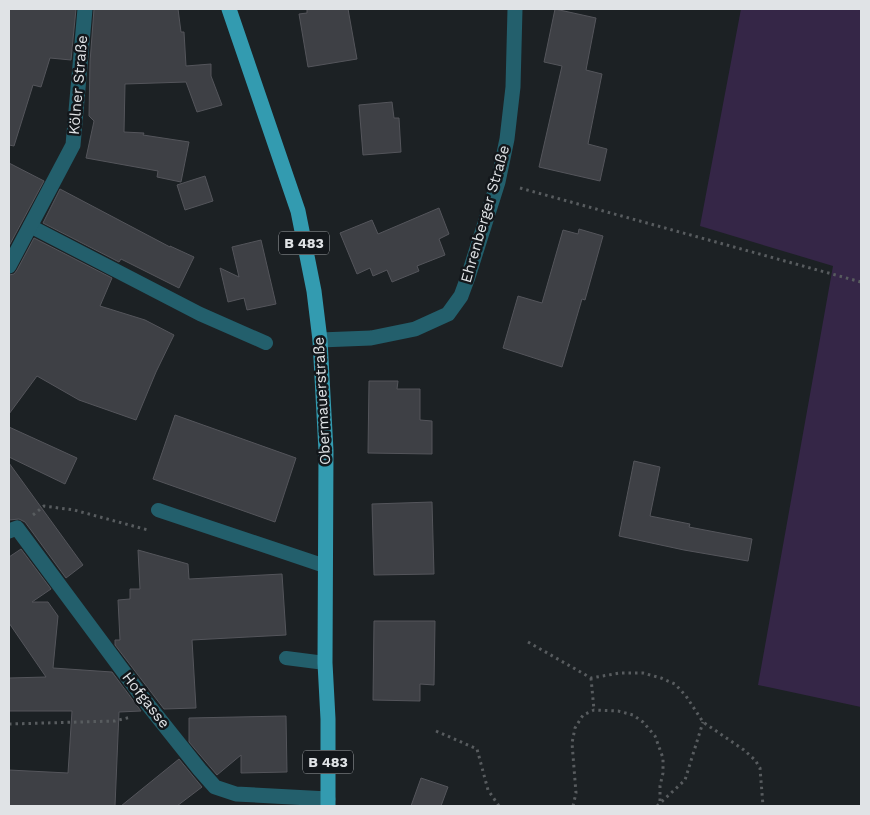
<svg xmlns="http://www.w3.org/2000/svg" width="870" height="815" font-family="'Work Sans',sans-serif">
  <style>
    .green { fill: #352647 }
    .building { fill: #3e4045; stroke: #54555b }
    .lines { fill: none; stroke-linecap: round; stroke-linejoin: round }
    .path { stroke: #585c5f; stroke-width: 3; stroke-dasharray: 2.5 4; stroke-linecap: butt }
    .lane { stroke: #235f6c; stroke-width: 14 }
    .street { stroke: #235f6c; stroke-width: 15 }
    .primary { stroke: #339bb0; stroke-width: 15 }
    .labels { text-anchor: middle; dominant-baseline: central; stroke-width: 5; stroke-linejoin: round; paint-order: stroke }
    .shield { fill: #13171b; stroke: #a2a6a9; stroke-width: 1 }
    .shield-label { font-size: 14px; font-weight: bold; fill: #e0e3e6 }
    .street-label { font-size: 15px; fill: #e0e3e6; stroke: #13171b }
  </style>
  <rect width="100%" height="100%" fill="#1c2124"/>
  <path class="green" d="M 741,9 L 861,9 L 861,707 L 758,685 L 833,266 L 700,226 Z"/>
  <path class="building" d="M 9,9 L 76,9 L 71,60 L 50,58 L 41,87 L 33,85 L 14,146 L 9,145 Z
    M 94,9 L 178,9 L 181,32 L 184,32 L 186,66 L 211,64 L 211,76 L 222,105 L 197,112 L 186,82 L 125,84 L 124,132 L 144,133 L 143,135 L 189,142 L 181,182 L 157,177 L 158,171 L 86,158 L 94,121 L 89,116 L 90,62 Z
    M 307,9 L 348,9 L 357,59 L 308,67 L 299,14 L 307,13 Z
    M 555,9 L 596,18 L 586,70 L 602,74 L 588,144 L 607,149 L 600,181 L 539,167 L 562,66 L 544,62 Z
    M 392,102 L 394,118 L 399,118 L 401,152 L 363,155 L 359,105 Z
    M 9,163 L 44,181 L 9,246 Z
    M 205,176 L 213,201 L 185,210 L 177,185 Z
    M 60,189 L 170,247 L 170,246 L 194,257 L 179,288 L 121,259 L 119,262 L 43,223 Z
    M 439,208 L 449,234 L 439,239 L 445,255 L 417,266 L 419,271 L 392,282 L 387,270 L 373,276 L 370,268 L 357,274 L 340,233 L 372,220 L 378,234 Z
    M 579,229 L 603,236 L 585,300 L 582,299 L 562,367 L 503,348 L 518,296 L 542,303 L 563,230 L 578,234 Z
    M 34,238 L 112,278 L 100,306 L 145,320 L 174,335 L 156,372 L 136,420 L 79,400 L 37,376 L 9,414 L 9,275 L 14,274 L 17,270 Z
    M 261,240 L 276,304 L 247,310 L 244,298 L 228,302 L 220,268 L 239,277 L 232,247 Z
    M 369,381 L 398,381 L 397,389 L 420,389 L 420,420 L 432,421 L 432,454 L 368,453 Z
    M 175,415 L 296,458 L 275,522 L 153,479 Z
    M 9,427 L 77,458 L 65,484 L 9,457 Z
    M 634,461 L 660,467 L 650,516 L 690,524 L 689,527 L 752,539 L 748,561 L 684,550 L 619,536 Z
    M 9,463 L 83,565 L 66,578 L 25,522 L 19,519 L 9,520 Z
    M 432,502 L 434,574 L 374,575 L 372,504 Z
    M 21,549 L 51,589 L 32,602 L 48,602 L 58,616 L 53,668 L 112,672 L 141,711 L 119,712 L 115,806 L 9,806 L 9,770 L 68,773 L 72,711 L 9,711 L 9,678 L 46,677 L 9,623 L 9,557 Z
    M 138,550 L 188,564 L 189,579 L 282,574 L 286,635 L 192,640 L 196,708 L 164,709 L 115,645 L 115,640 L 120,640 L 118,600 L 130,599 L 130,589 L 140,589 Z
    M 374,621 L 435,621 L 434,685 L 420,684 L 420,701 L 373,700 Z
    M 286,716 L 287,772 L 241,773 L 241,755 L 217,775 L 189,742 L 189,718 Z
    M 179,759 L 202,787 L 177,806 L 121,806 Z
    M 421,778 L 448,787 L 441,806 L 411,806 Z"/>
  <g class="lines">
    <path class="path" d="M 520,188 L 861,282
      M 33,515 L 44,506 L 74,510 L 148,530
      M 528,642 L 591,678 L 620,673 L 643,673 L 661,678 L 675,684 L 686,696 L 703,722 L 744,750 L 755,760 L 760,768 L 763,806
      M 591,678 L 594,710
      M 9,724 L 115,721 L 131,717
      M 436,731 L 477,749 L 488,790 L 499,806
      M 573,806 L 576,793 L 572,743 L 575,728 L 583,715 L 594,710 L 618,711 L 633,715 L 643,722 L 655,736 L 663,758 L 663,773 L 660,786 L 660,802
      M 657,806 L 685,780 L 703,722"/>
    <path class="lane" d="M 30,226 L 200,314 L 266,343
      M 158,510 L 325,566
      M 286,658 L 325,663"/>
    <path class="street" d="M 9,266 L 73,145 L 85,9
      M 320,340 L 371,338 L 415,329 L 448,314 L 461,296 L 468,277 L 498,182 L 507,139 L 513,87 L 515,9
      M 9,531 L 17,528 L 149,706 L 200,770 L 215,787 L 236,794 L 328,799"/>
    <path class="primary" d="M 229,9 L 298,211 L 314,291 L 320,340 L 326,451 L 325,663 L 328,719 L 328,806"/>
  </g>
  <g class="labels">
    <g class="shield">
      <rect x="279" y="231.5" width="50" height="23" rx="4"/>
      <rect x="303" y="750.5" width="50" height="23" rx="4"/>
    </g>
    <g class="shield-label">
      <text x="304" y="243">B 483</text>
      <text x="328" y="762">B 483</text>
    </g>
    <g class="street-label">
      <text transform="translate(78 85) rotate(-85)">Kölner Straße</text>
      <text transform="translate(485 214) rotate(-74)">Ehrenberger Straße</text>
      <text transform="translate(322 401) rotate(-93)">Obermauerstraße</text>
      <text transform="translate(146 700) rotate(52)">Hofgasse</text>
    </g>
  </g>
  <rect width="870" height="815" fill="none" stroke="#e0e3e6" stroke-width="20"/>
</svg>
